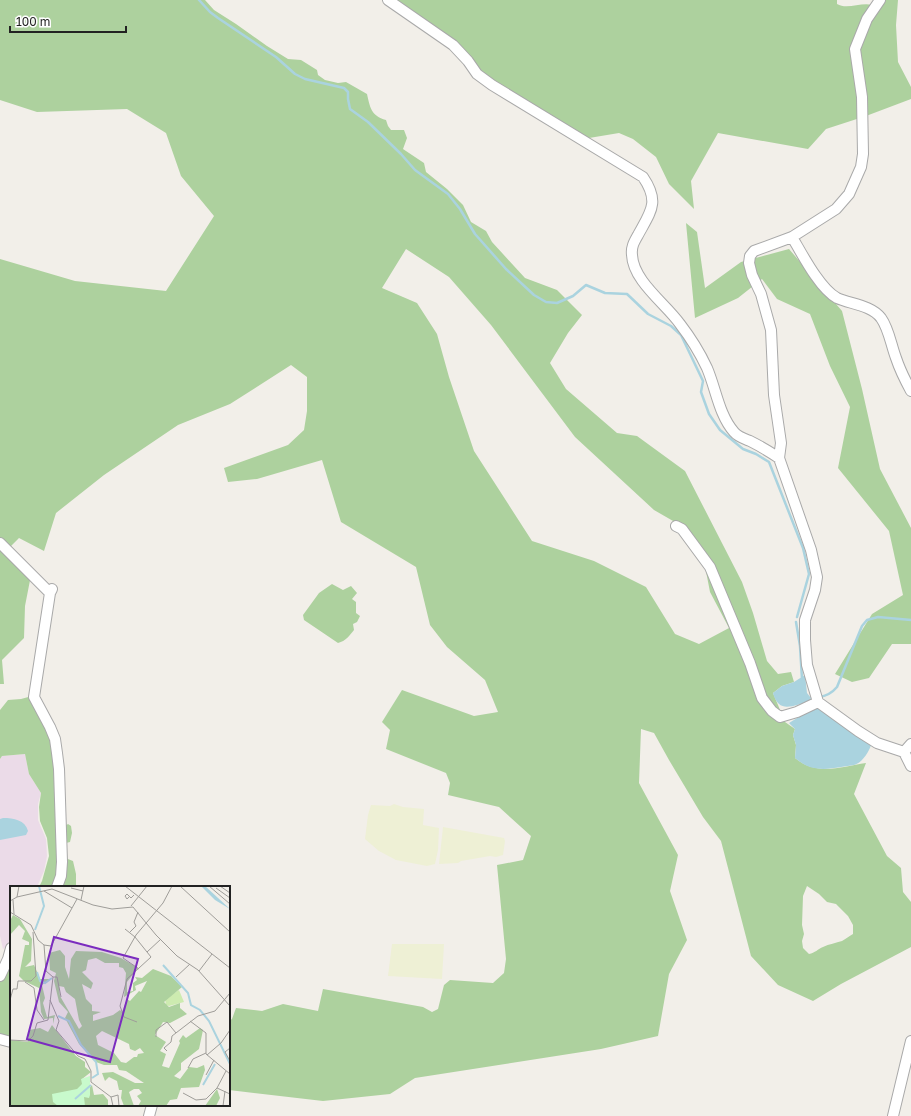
<svg xmlns="http://www.w3.org/2000/svg" width="911" height="1116" font-family="'Golos Text',sans-serif">
  <style>
    .industrial { fill: #ebdbe8 }
    .farmland { fill: #eef0d5 }
    .forest { fill: #add19e; fill-rule: evenodd }
    .water { fill: #aad3df }
    .lines { fill: none; stroke-linecap: round; stroke-linejoin: round }
    .stream { stroke: #aad3df; stroke-width: 2.5 }
    .minor-casing { stroke: #a9a9a9; stroke-width: 12 }
    .minor { stroke: #fff; stroke-width: 10 }
    .inset-river { fill: none; stroke: #aad3df; stroke-width: 2 }
    .inset-road { fill: none; stroke: #9f9d99; stroke-width: 1 }
    .view { fill: #7b2cbf; fill-opacity: 0.15; stroke: #7b2cbf; stroke-width: 2 }
    .inset-edge { fill: none; stroke: #222; stroke-width: 2 }
  </style>
  <rect width="100%" height="100%" fill="#f2efe9"/>
  <path class="industrial" d="M 25,754 L 29,774 L 41,793 L 38,804 L 38,820 L 46,839 L 47,856 L 44,871 L 37,887 L 11,887 L 11,929 L 8,945 L 3,949 L 0,936 L 0,759 L 2,756 Z"/>
  <path class="farmland" d="M 394,804 L 403,807 L 424,809 L 423,825 L 439,828 L 438,850 L 435,864 L 427,866 L 396,860 L 379,851 L 365,839 L 368,815 L 371,805 L 390,806 Z
    M 443,827 L 504,838 L 505,841 L 503,855 L 496,857 L 490,856 L 461,861 L 458,863 L 439,864 Z
    M 392,944 L 444,944 L 442,979 L 388,976 Z"/>
  <path class="forest" d="M 0,0 L 205,0 L 214,10 L 236,24 L 267,46 L 288,59 L 301,60 L 317,70 L 318,75 L 325,80 L 338,83 L 346,82 L 367,94 C 370,107 371,116 386,120 L 388,126 L 391,130 L 404,130 L 407,138 L 403,149 L 424,163 L 426,172 L 447,189 L 463,205 L 471,222 L 486,231 L 492,242 L 525,278 L 557,290 L 582,315 L 568,333 L 550,363 L 566,389 L 617,433 L 637,436 L 685,471 L 742,582 L 753,613 L 767,661 L 778,674 L 791,672 L 794,682 L 782,686 L 773,693 L 785,722 L 795,729 L 793,735 L 796,745 L 795,758 C 816,776 841,767 866,763 L 854,794 L 887,856 L 901,868 L 903,892 L 911,902 L 911,947 L 841,984 L 813,1001 L 778,985 L 751,956 L 721,841 L 703,817 L 669,760 L 654,733 L 641,729 L 639,783 L 678,855 L 670,891 L 687,940 L 669,974 L 658,1036 L 601,1049 L 415,1078 L 390,1094 L 323,1101 L 229,1090 L 229,1021 L 232,1019 L 236,1008 L 262,1011 L 283,1004 L 318,1011 L 323,989 L 423,1007 L 432,1012 L 438,1009 L 444,985 L 450,980 L 493,983 L 504,973 L 506,959 L 497,865 L 523,860 L 531,836 L 499,807 L 448,795 L 450,783 L 446,773 L 386,749 L 390,730 L 382,722 L 402,690 L 474,716 L 498,712 L 485,680 L 447,647 L 430,625 L 416,567 L 341,522 L 322,460 L 257,479 L 228,482 L 224,468 L 288,445 L 304,430 L 307,411 L 307,377 L 291,365 L 230,404 L 178,425 L 104,475 L 56,513 L 44,551 L 19,538 L 9,548 L 32,570 L 25,606 L 24,638 L 2,660 L 4,684 L 0,684 L 0,259 L 75,281 L 166,291 L 214,216 L 181,176 L 166,133 L 127,109 L 37,112 L 0,100 ZM 406,249 L 449,277 L 491,325 L 575,437 L 654,510 L 687,529 L 704,561 L 710,592 L 729,628 L 699,644 L 675,634 L 646,587 L 594,561 L 532,541 L 474,451 L 449,377 L 437,334 L 417,303 L 382,288 ZM 807,886 L 819,894 L 827,902 L 836,904 L 848,916 L 853,925 L 853,934 C 849,936 846,939 842,941 C 836,943 829,944 823,947 C 818,949 815,953 809,954 L 803,948 L 802,941 L 804,934 L 802,925 L 803,896 Z
    M 396,0 L 837,0 L 837,4 C 847,10 861,2 872,5 L 882,0 L 898,0 L 896,25 L 898,62 L 911,87 L 911,99 L 866,116 L 826,129 L 808,149 L 718,133 L 691,181 L 694,209 L 669,184 L 656,157 L 633,139 L 619,133 L 589,138 L 537,109 L 489,79 Z
    M 686,223 L 697,232 L 705,288 L 741,262 L 789,249 L 842,311 L 862,389 L 880,469 L 911,528 L 911,644 L 892,644 L 869,678 L 852,682 L 835,674 L 872,614 L 903,595 L 889,531 L 838,468 L 850,407 L 830,366 L 810,314 L 777,299 L 762,279 L 738,298 L 695,318 Z
    M 332,584 L 343,590 L 351,586 L 357,593 L 352,599 L 356,602 L 356,613 L 360,616 L 357,622 L 353,624 L 354,630 C 349,636 346,641 338,643 L 304,620 L 303,615 L 319,593 Z
    M 32,696 L 56,733 L 65,826 L 68,824 L 71,826 L 72,833 L 70,842 L 66,843 L 60,856 L 73,861 L 76,874 L 76,887 L 39,887 L 42,881 L 49,856 L 47,838 L 40,821 L 39,807 L 41,793 L 29,774 L 25,754 L 2,756 L 0,759 L 0,710 L 8,700 L 21,699 Z
    M 11,941 L 11,1039 L 0,1035 L 0,963 L 7,955 Z"/>
  <path class="water" d="M 805,675 L 807,693 L 811,698 L 810,701 C 794,705 779,715 773,693 L 782,686 L 794,682 Z
    M 818,708 L 822,709 L 871,745 C 869,752 862,763 854,765 C 850,766 845,766 841,767 C 823,770 810,771 795,758 L 796,745 L 793,735 L 795,729 L 789,723 L 802,715 Z
    M 3,818 C 14,818 25,820 28,831 L 26,835 L 0,840 L 0,819 Z"/>
  <g class="lines">
    <path class="stream" d="M 199,0 L 210,12 L 218,18 L 276,57 L 295,74 L 305,79 L 344,88 L 348,92 L 348,99 L 350,109 L 368,122 L 401,154 L 415,170 L 448,194 L 460,209 L 475,234 L 506,269 L 534,295 L 546,302 L 557,303 L 573,296 L 586,285 L 605,293 L 627,294 L 648,314 L 671,326 L 681,335 L 703,381 L 701,392 L 709,414 L 720,430 L 743,449 L 756,454 L 769,462 L 803,548 L 809,574 L 797,617
      M 796,622 L 800,646 L 802,679
      M 819,697 C 827,696 832,693 837,687 L 862,626 L 867,620 L 878,617 L 911,620"/>
    <defs>
      <path id="minor" d="M 388,0 L 453,45 L 468,61 L 477,74 L 492,85 L 643,177 C 660,202 651,211 638,235 C 634,242 631,247 632,255 C 633,281 666,304 680,324 C 690,337 700,353 707,368 C 716,389 719,415 734,432 C 738,437 745,439 750,441 C 760,446 770,452 779,458
        M 880,0 L 867,19 L 855,49 L 862,97 L 863,154 L 861,167 L 849,194 L 836,209 L 792,237 L 754,251 L 750,256 L 749,263 L 752,275 L 761,294 L 771,330 L 774,395 L 781,443 L 779,458 L 811,550 L 817,577 L 815,590 L 805,620 L 805,640 L 807,665 L 818,702 L 858,731 L 877,743 L 904,752 L 911,766
        M 792,237 C 802,254 820,289 837,298 C 850,304 871,305 881,318 C 889,329 891,345 896,358 C 900,370 905,380 911,391
        M 676,526 L 682,529 L 710,567 L 750,663 L 762,698 L 772,711 L 780,717 L 797,712 L 818,702
        M 0,543 L 50,593
        M 52,589 L 50,593 L 34,697 L 50,727 L 55,739 L 57,753 L 59,769 L 62,862 L 61,876 L 57,887
        M 904,752 L 911,744
        M 0,976 L 8,959 L 11,948
        M 0,1039 L 11,1042
        M 149,1116 L 152,1105
        M 893,1116 L 911,1041"/>
    </defs>
    <use href="#minor" class="minor-casing"/>
    <use href="#minor" class="minor"/>
  </g>
  <g transform="translate(10 886)">
    <rect width="220" height="220" fill="#f2efe9"/>
    <path d="M 169,104 L 174,116 L 159,120 L 156,119 L 155,113 Z" fill="#cdebb0"/>
    <path d="M 3,29 L 10,33 L 22,53 L 21,75 L 15,81 L 24,79 L 30,93 L 40,93 L 32,99 L 35,112 L 33,117 L 37,131 L 45,129 L 43,138 L 43,132 L 34,133 L 31,126 L 29,102 L 14,95 L 9,90 L 15,59 L 19,59 L 19,56 L 12,53 L 15,45 L 9,39 L 0,49 L 0,35 ZM 50,64 L 55,70 L 55,81 L 59,93 L 61,73 L 66,65 L 92,66 L 111,72 L 128,82 L 117,96 L 117,106 L 123,105 L 123,97 L 127,94 L 125,91 L 132,92 L 143,83 L 161,90 L 172,101 L 154,116 L 159,121 L 170,117 L 170,122 L 177,128 L 160,137 L 153,136 L 145,149 L 156,156 L 150,165 L 156,168 L 152,180 L 159,182 L 170,157 L 169,155 L 173,149 L 176,152 L 190,142 L 193,144 L 189,163 L 171,177 L 171,184 L 164,190 L 170,193 L 179,181 L 187,182 L 194,179 L 195,184 L 189,201 L 171,202 L 167,213 L 160,214 L 156,220 L 128,220 L 131,215 L 127,210 L 132,207 L 129,203 L 124,203 L 119,206 L 124,220 L 114,220 L 111,212 L 112,204 L 109,204 L 107,195 L 99,191 L 95,195 L 92,187 L 103,186 L 125,197 L 134,197 L 116,185 L 109,184 L 107,179 L 94,179 L 86,176 L 69,158 L 55,132 L 58,126 L 49,116 L 44,95 L 46,87 L 40,84 L 39,67 ZM 86,72 L 95,77 L 109,77 L 109,81 L 113,82 L 116,87 L 114,111 L 126,104 L 125,100 L 137,95 L 131,106 L 129,105 L 120,115 L 117,113 L 112,126 L 110,124 L 103,129 L 83,135 L 83,129 L 91,126 L 82,125 L 82,119 L 76,113 L 72,98 L 81,103 L 83,97 L 72,86 L 76,84 L 78,74 ZM 49,100 L 54,101 L 56,106 L 65,113 L 69,134 L 72,140 L 69,143 L 50,110 ZM 92,145 L 119,158 L 120,163 L 125,165 L 130,162 L 134,167 L 128,168 L 127,171 L 124,171 L 116,177 L 111,176 L 104,167 L 88,159 L 86,150 ZM 42,139 L 66,170 L 75,176 L 75,181 L 81,186 L 72,193 L 73,210 L 82,199 L 84,209 L 93,208 L 98,214 L 98,220 L 0,220 L 0,154 L 18,156 L 19,144 L 30,142 L 38,146 ZM 207,203 L 210,212 L 206,220 L 195,220 Z" fill="#add19e" fill-rule="evenodd"/>
    <path d="M 80,190 L 80,209 L 79,212 L 74,211 L 75,220 L 48,220 L 43,216 L 42,208 L 67,203 L 72,198 L 71,193 Z" fill="#c8facc"/>
    <path d="M 191,0 L 195,0 L 220,23 L 205,14 Z" fill="#aad3df"/>
    <path class="inset-river" d="M 25,44 L 34,20 L 29,0M 153,79 L 178,107 L 181,119 L 190,124 L 199,135 L 220,178M 27,86 L 30,95 L 35,97 L 42,92M 48,130 L 59,135 L 71,159 L 86,176 L 88,188 L 82,192M 193,199 L 205,178M 65,213 L 81,199"/>
    <path class="inset-road" d="M 115,0 L 220,82M 170,0 L 220,46M 199,0 L 220,18M 210,0 L 220,7M 61,2 L 73,5M 206,2 L 220,12M 34,5 L 62,22M 7,11 L 42,3 L 83,19 L 102,23 L 123,21 L 146,49 L 167,70 L 188,84 L 220,120M 119,11 L 117,13 L 115,10 L 117,8 L 121,12 L 124,9M 3,14 L 4,28M 71,14 L 74,0M 0,15 L 7,11 L 9,0M 121,20 L 137,0M 0,26 L 21,39 L 28,54 L 34,59 L 41,60 L 67,13M 120,46 L 126,40 L 124,36 L 128,26M 34,59 L 36,85 L 43,91 L 47,91 L 51,111M 137,66 L 151,53M 129,83 L 113,72 L 126,49 L 153,17 L 162,0M 189,85 L 202,68M 166,91 L 180,78M 15,96 L 24,102 L 27,124 L 34,134M 0,114 L 3,103 L 7,103 L 8,95 L 21,95 L 26,90 L 23,46M 40,114 L 49,135 L 46,144 L 68,170 L 75,173 L 81,185 L 81,196 L 101,211 L 103,220M 110,120 L 117,93 L 141,71 L 125,51 L 115,43M 110,120 L 114,131 L 127,136M 180,135 L 196,147 L 196,168 L 220,188M 146,151 L 146,144 L 157,136 L 166,147M 0,154 L 18,155 L 23,150 L 27,137 L 38,134 L 43,91M 220,162 L 215,166 L 220,175M 157,165 L 154,162 L 161,156 L 162,150 L 188,130 L 205,125 L 220,107M 197,169 L 211,157 L 220,144M 178,182 L 183,173 L 196,167M 196,189 L 204,174M 207,202 L 220,208M 173,207 L 186,214 L 196,213 L 207,202 L 216,185M 101,211 L 108,209 L 109,220M 213,220 L 215,205"/>
    <path class="view" d="M 44,51 L 128,73 L 100,176 L 17,153 Z"/>
    <rect width="220" height="220" class="inset-edge"/>
  </g>
  <path d="M10 26v6h116v-6" fill="none" stroke="#222222" stroke-width="2"/>
  <text x="16" y="26" font-size="12" fill="#222222" stroke="#ffffff" stroke-width="3" paint-order="stroke">100 m</text>
</svg>
